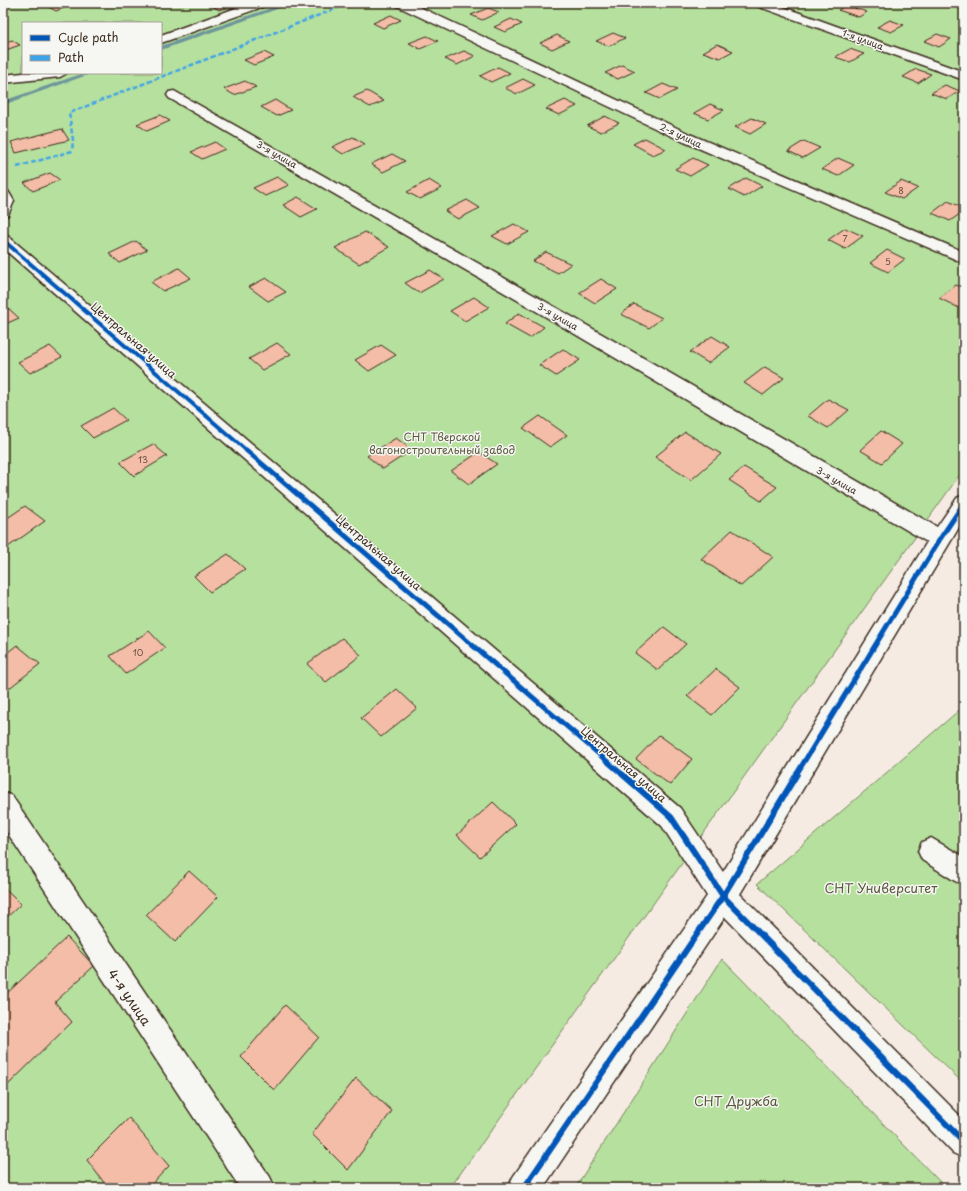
<svg xmlns="http://www.w3.org/2000/svg" width="967" height="1191" font-family="'Playpen Sans',sans-serif">
  <style>
    .green { fill: #b6e09d; stroke: #78855e; fill-rule: evenodd }
    .lines { fill: none; stroke-linecap: round; stroke-linejoin: round }
    .stream { fill: #6e969b; fill-rule: evenodd }
    .building { fill: #f3bda7; stroke: #3b2a1e }
    .minor-casing { stroke: #3b2a1e; stroke-width: 3 }
    .minor { fill: #f6f6f2; fill-rule: evenodd }
    .quiet { stroke: #3fa3ea; stroke-width: 2.5; stroke-dasharray: 5 2.5; stroke-linecap: butt }
    .cycleway-far2-casing { stroke: #f6f6f2; stroke-width: 6 }
    .cycleway-far1-casing { stroke: #f6f6f2; stroke-width: 8 }
    .cycleway-casing { stroke: #f6f6f2; stroke-width: 9 }
    .cycleway-far2 { stroke: #0057b8; stroke-width: 4 }
    .cycleway-far1 { stroke: #0057b8; stroke-width: 5 }
    .cycleway { stroke: #0057b8; stroke-width: 6 }
    .labels { text-anchor: middle; dominant-baseline: central; stroke-width: 3; stroke-linejoin: round; paint-order: stroke }
    .far-street-label { font-size: 9px; fill: #3b2a1e; stroke: #f6f6f2 }
    .number-label { font-size: 9px; fill: #694f40 }
    .street-label { font-size: 11px; fill: #3b2a1e; stroke: #f6f6f2 }
    .park-label { font-size: 11px; fill: #5a583e; stroke: #f6f6f2 }
    .near-park-label { font-size: 13px; fill: #5a583e; stroke: #f6f6f2 }
    .near-street-label { font-size: 13px; fill: #3b2a1e; stroke: #f6f6f2 }
  </style>
  <rect width="100%" height="100%" fill="#f5ebe3"/>
  <filter id="ink" filterUnits="userSpaceOnUse"><feTurbulence type="fractalNoise" baseFrequency=".025" numOctaves="2"/><feDisplacementMap in="SourceGraphic" scale="8" xChannelSelector="R" yChannelSelector="G"/><feConvolveMatrix kernelMatrix="1 2 1 2 8 2 1 2 1" color-interpolation-filters="sRGB"/></filter>
  <g filter="url(#ink)">
    <path class="green" d="M 3,3 L 942,3 L 964,10 L 964,469 L 450,1188 L 3,1188 ZM 23,23 L 161,23 L 161,73 L 23,73 Z
      M 964,706 L 964,1084 L 757,884 Z
      M 722,959 L 946,1188 L 575,1188 Z"/>
    <g class="lines">
      <path class="stream" d="M 285,3 L 294,3 L 161,50 L 161,46 Z
        M 84,73 L 93,73 L 3,105 L 3,101 Z"/>
    </g>
    <path class="building" d="M 64,3 L 69,6 L 56,11 L 43,4 Z
      M 216,3 L 239,3 L 219,10 L 211,5 Z
      M 846,5 L 867,12 L 859,17 L 838,10 Z
      M 488,8 L 499,12 L 482,20 L 471,15 Z
      M 391,15 L 401,20 L 383,28 L 373,23 Z
      M 511,19 L 522,24 L 505,32 L 494,27 Z
      M 890,20 L 904,25 L 891,32 L 877,27 Z
      M 613,33 L 625,38 L 609,46 L 596,41 Z
      M 937,34 L 951,39 L 939,47 L 924,41 Z
      M 557,35 L 569,41 L 552,49 L 540,43 Z
      M 427,36 L 438,41 L 420,49 L 409,43 Z
      M 12,40 L 20,45 L 3,51 L 3,43 Z
      M 717,44 L 733,51 L 720,58 L 703,52 Z
      M 850,49 L 864,54 L 850,62 L 835,57 Z
      M 464,51 L 475,56 L 457,65 L 445,59 Z
      M 264,52 L 274,57 L 254,65 L 244,60 Z
      M 622,65 L 635,71 L 618,79 L 605,73 Z
      M 498,67 L 510,73 L 491,82 L 480,76 Z
      M 916,69 L 931,74 L 918,83 L 903,77 Z
      M 523,79 L 535,85 L 517,94 L 505,88 Z
      M 245,81 L 256,87 L 234,95 L 224,89 Z
      M 663,84 L 677,90 L 660,99 L 646,93 Z
      M 945,85 L 960,91 L 947,99 L 931,93 Z
      M 367,91 L 384,101 L 370,107 L 353,97 Z
      M 275,100 L 291,110 L 277,116 L 261,107 Z
      M 565,100 L 577,106 L 559,115 L 546,109 Z
      M 710,104 L 724,110 L 708,119 L 694,113 Z
      M 160,115 L 170,121 L 147,131 L 137,124 Z
      M 605,116 L 619,123 L 601,132 L 587,126 Z
      M 752,118 L 766,124 L 750,134 L 735,127 Z
      M 62,129 L 69,140 L 16,153 L 11,142 Z
      M 353,137 L 365,144 L 343,154 L 332,147 Z
      M 645,138 L 666,149 L 653,155 L 633,144 Z
      M 804,141 L 820,148 L 803,158 L 788,151 Z
      M 215,142 L 225,149 L 202,159 L 191,152 Z
      M 392,154 L 405,161 L 383,172 L 371,164 Z
      M 693,158 L 708,165 L 690,176 L 675,169 Z
      M 838,158 L 854,165 L 838,176 L 822,169 Z
      M 50,173 L 60,180 L 33,191 L 24,183 Z
      M 277,177 L 289,185 L 265,196 L 253,188 Z
      M 746,178 L 762,186 L 744,197 L 729,189 Z
      M 429,180 L 442,188 L 420,199 L 407,192 Z
      M 901,181 L 918,188 L 902,199 L 885,192 Z
      M 298,197 L 317,209 L 301,217 L 283,205 Z
      M 467,200 L 480,208 L 458,219 L 445,211 Z
      M 948,201 L 964,208 L 964,211 L 950,221 L 932,213 Z
      M 514,224 L 529,232 L 507,244 L 492,236 Z
      M 845,228 L 863,236 L 845,249 L 828,240 Z
      M 365,232 L 389,247 L 359,264 L 335,248 Z
      M 136,241 L 147,250 L 120,263 L 109,254 Z
      M 887,250 L 905,259 L 888,272 L 870,263 Z
      M 546,252 L 571,264 L 558,273 L 533,261 Z
      M 179,268 L 191,278 L 163,291 L 151,282 Z
      M 430,270 L 444,279 L 419,293 L 405,283 Z
      M 266,278 L 286,292 L 268,301 L 249,287 Z
      M 601,279 L 617,289 L 595,303 L 579,293 Z
      M 956,285 L 964,288 L 964,304 L 959,308 L 939,298 Z
      M 474,297 L 489,307 L 465,321 L 450,311 Z
      M 634,304 L 662,318 L 649,328 L 621,314 Z
      M 8,308 L 19,318 L 3,325 L 3,310 Z
      M 519,313 L 544,327 L 530,338 L 505,324 Z
      M 712,336 L 730,347 L 708,363 L 690,352 Z
      M 277,343 L 291,354 L 262,370 L 249,359 Z
      M 381,345 L 396,355 L 369,371 L 355,360 Z
      M 50,346 L 62,357 L 30,373 L 18,362 Z
      M 563,349 L 580,360 L 556,376 L 539,365 Z
      M 765,367 L 784,378 L 763,395 L 744,383 Z
      M 828,399 L 849,410 L 828,428 L 808,416 Z
      M 113,408 L 126,420 L 93,438 L 81,426 Z
      M 540,416 L 567,435 L 550,447 L 523,428 Z
      M 881,431 L 902,444 L 882,463 L 860,450 Z
      M 685,432 L 721,454 L 691,480 L 655,457 Z
      M 396,438 L 412,450 L 383,469 L 367,456 Z
      M 153,444 L 167,456 L 134,476 L 120,462 Z
      M 479,452 L 497,464 L 469,484 L 451,471 Z
      M 744,467 L 777,487 L 761,501 L 729,480 Z
      M 25,506 L 45,521 L 8,547 L 3,543 L 3,521 Z
      M 732,530 L 773,557 L 741,586 L 701,559 Z
      M 228,554 L 245,569 L 210,592 L 194,576 Z
      M 664,627 L 686,644 L 658,670 L 635,653 Z
      M 149,631 L 165,648 L 126,674 L 110,656 Z
      M 342,638 L 361,655 L 326,682 L 307,664 Z
      M 17,645 L 40,664 L 3,693 L 3,656 Z
      M 716,669 L 740,687 L 712,715 L 687,696 Z
      M 397,689 L 417,708 L 381,737 L 361,718 Z
      M 659,735 L 692,759 L 670,785 L 636,759 Z
      M 493,802 L 516,824 L 480,857 L 457,835 Z
      M 189,871 L 218,897 L 175,942 L 146,915 Z
      M 3,886 L 21,904 L 3,921 Z
      M 67,937 L 94,966 L 55,1002 L 72,1022 L 7,1086 L 3,1080 L 3,997 Z
      M 285,1005 L 319,1037 L 274,1090 L 241,1057 Z
      M 356,1078 L 392,1111 L 348,1170 L 312,1134 Z
      M 129,1118 L 169,1166 L 148,1188 L 108,1188 L 87,1160 Z"/>
    <g class="lines">
      <defs>
        <path id="minor" d="M 250,3 L 267,3 L 265,6 L 161,43 L 161,35 Z
          M 395,3 L 411,3 L 692,135 L 964,252 L 964,263 L 682,141 L 397,6 Z
          M 755,3 L 772,3 L 964,72 L 964,80 L 757,6 Z
          M 23,73 L 67,73 L 60,77 L 3,83 L 3,75 Z
          M 174,91 L 548,303 L 937,527 L 957,498 L 964,495 L 964,519 L 740,894 L 964,1120 L 964,1158 L 953,1153 L 725,917 L 543,1188 L 508,1188 L 513,1177 L 707,896 L 662,826 L 3,248 L 3,235 L 9,237 L 680,808 L 723,872 L 927,542 L 536,311 L 169,98 L 167,95 L 169,92 Z
          M 3,189 L 8,191 L 14,201 L 8,215 L 3,217 Z
          M 3,792 L 12,796 L 270,1177 L 275,1188 L 240,1188 L 3,826 Z
          M 931,838 L 964,857 L 964,885 L 955,881 L 922,860 L 918,851 L 922,842 Z"/>
      </defs>
      <use href="#minor" class="minor-casing"/>
      <use href="#minor" class="minor"/>
      <path class="quiet" d="M 17,167 L 72,151 L 73,140 L 69,113 L 350,3"/>
      <defs>
        <path id="cycleway-far2" d="M 3,240 L 247,451"/>
        <path id="cycleway-far1" d="M 246,450 L 623,775
          M 796,775 L 940,539 L 964,503"/>
        <path id="cycleway" d="M 622,774 L 671,817 L 723,896 L 964,1142
          M 524,1188 L 723,896 L 797,774"/>
      </defs>
      <use href="#cycleway-far2" class="cycleway-far2-casing"/>
      <use href="#cycleway-far1" class="cycleway-far1-casing"/>
      <use href="#cycleway" class="cycleway-casing"/>
      <use href="#cycleway-far2" class="cycleway-far2"/>
      <use href="#cycleway-far1" class="cycleway-far1"/>
      <use href="#cycleway" class="cycleway"/>
    </g>
  </g>
  <g class="labels">
    <g class="far-street-label">
      <text transform="translate(863 39) rotate(20)">1-я улица</text>
      <text transform="translate(681 135) rotate(25)">2-я улица</text>
      <text transform="translate(277 154) rotate(30)">3-я улица</text>
      <text transform="translate(558 316) rotate(30)">3-я улица</text>
      <text transform="translate(837 480) rotate(30)">3-я улица</text>
    </g>
    <g class="number-label">
      <text x="901" y="190">8</text>
      <text x="845" y="238">7</text>
      <text x="888" y="261">5</text>
      <text x="143" y="459">13</text>
      <text x="138" y="652">10</text>
    </g>
    <g class="street-label">
      <text transform="translate(134 340) rotate(41)">Центральная улица</text>
      <text transform="translate(379 552) rotate(41)">Центральная улица</text>
      <text transform="translate(624 764) rotate(41)">Центральная улица</text>
    </g>
    <g class="park-label">
      <text x="442" y="436">СНТ Тверской<tspan x="442" dy="13">вагоностроительный завод</tspan></text>
    </g>
    <g class="near-park-label">
      <text x="881" y="887">СНТ Университет</text>
      <text x="736" y="1100">СНТ Дружба</text>
    </g>
    <g class="near-street-label">
      <text transform="translate(130 997) rotate(56)">4-я улица</text>
    </g>
  </g>
  <rect width="967" height="1191" fill="none" stroke="#f6f6f2" stroke-width="16"/>
  <rect x="8" y="8" width="951" height="1175" fill="none" stroke="#3b2a1e" stroke-width="1.5" filter="url(#ink)"/>
  <rect x="22" y="22" width="140" height="52" fill="#f6f6f2" stroke="#aba49d"/>
  <rect x="30" y="35" width="20" height="6" fill="#0057b8" stroke="#aba49d"/>
  <text x="58" y="42" font-size="12" fill="#3b2a1e">Cycle path</text>
  <rect x="30" y="55" width="20" height="6" fill="#3fa3ea" stroke="#aba49d"/>
  <text x="58" y="62" font-size="12" fill="#3b2a1e">Path</text>
</svg>
